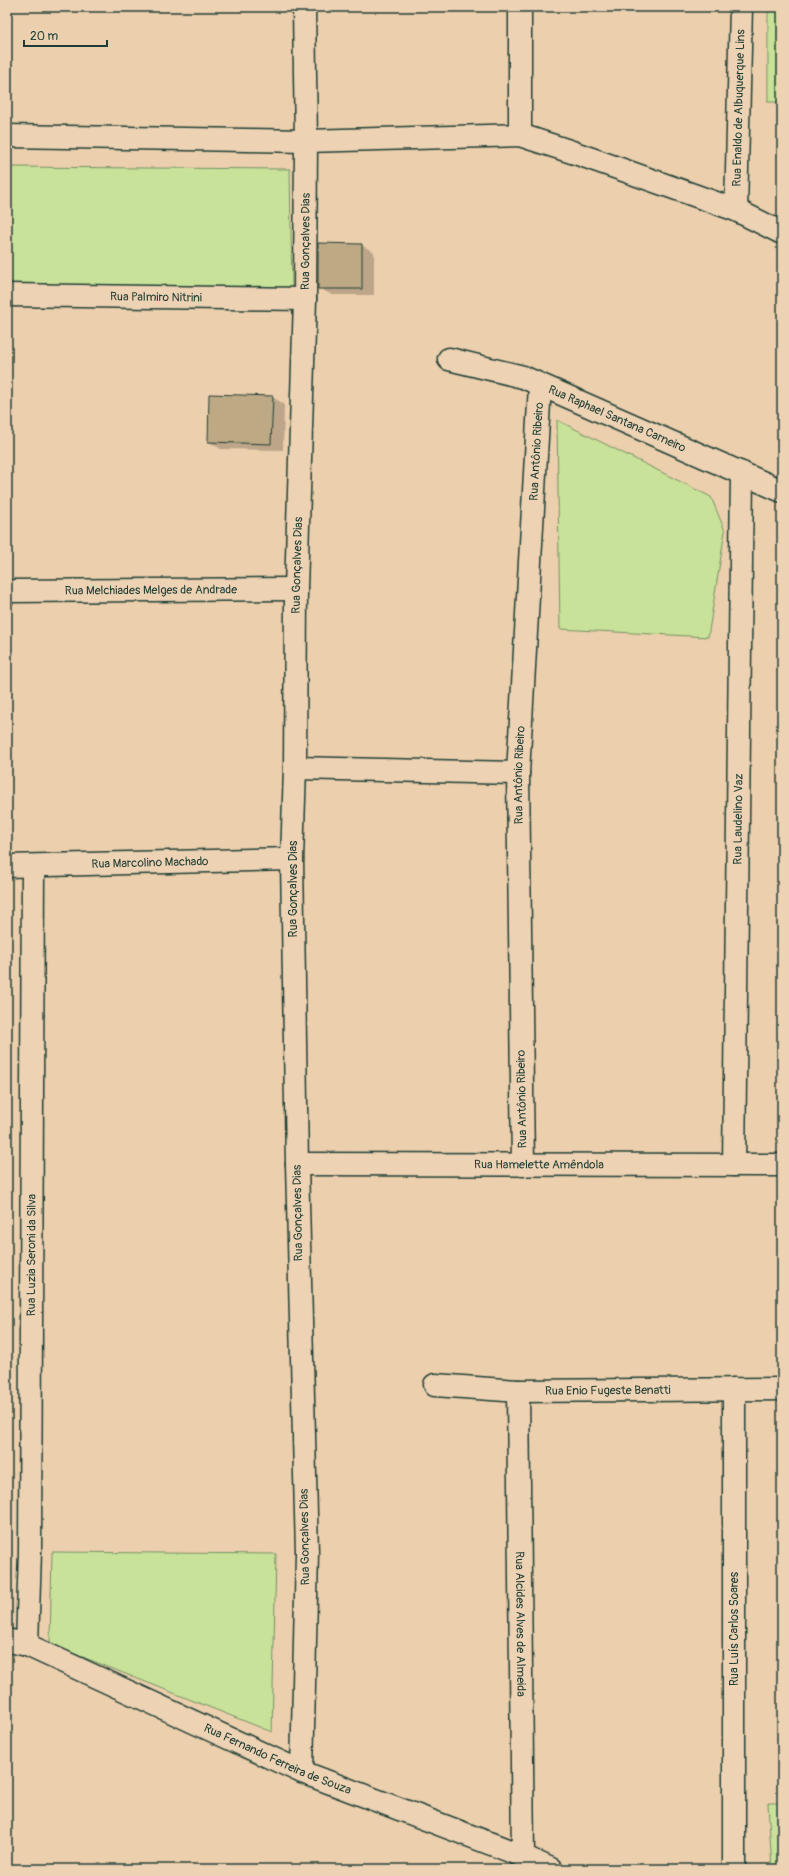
<svg xmlns="http://www.w3.org/2000/svg" width="789" height="1876" font-family="Pangolin,sans-serif">
  <style>
    .green { fill: #c9e299; stroke: #749066 }
    .shadow { fill: #0003 }
    .building { fill: #bda984; stroke: #1f3d34 }
    .lines { fill: none; stroke-linecap: round; stroke-linejoin: round }
    .street-casing { stroke: #1f3d34; stroke-width: 25 }
    .street { stroke: #edd2b4; stroke-width: 22 }
    .labels { text-anchor: middle; dominant-baseline: central; stroke-width: 3; stroke-linejoin: round; paint-order: stroke }
    .street-label { font-size: 12px; fill: #1f3d34; stroke: #edd2b4 }
  </style>
  <rect width="100%" height="100%" fill="#eccfac"/>
  <filter id="ink" filterUnits="userSpaceOnUse"><feTurbulence type="fractalNoise" baseFrequency=".025" numOctaves="2"/><feDisplacementMap in="SourceGraphic" scale="8" xChannelSelector="R" yChannelSelector="G"/><feConvolveMatrix kernelMatrix="1 2 1 2 8 2 1 2 1" color-interpolation-filters="sRGB"/></filter>
  <g filter="url(#ink)">
    <path class="green" d="M 768,7 L 782,7 L 782,102 L 768,102 Z
      M 7,167 L 290,169 L 292,292 L 7,299 Z
      M 557,420 L 711,497 L 725,531 L 708,637 L 560,629 Z
      M 52,1552 L 276,1554 L 272,1732 L 50,1644 Z
      M 768,1803 L 782,1803 L 782,1869 L 772,1869 Z"/>
    <path class="shadow" d="M 361,245 L 374,252 L 374,295 L 332,295 L 319,288 Z
      M 272,397 L 284,404 L 283,450 L 221,449 L 209,442 Z"/>
    <path class="building" d="M 318,243 L 362,244 L 362,289 L 318,289 Z
      M 209,394 L 273,396 L 271,444 L 208,442 Z"/>
    <g class="lines">
      <defs>
        <g id="street">
          <path d="M 520,135 L 520,7"/>
          <path d="M 7,136 L 306,141 L 520,135 L 575,153 L 736,210 L 782,233"/>
          <path id="s1" d="M 736,210 L 741,7"/>
          <path id="s2" d="M 7,295 L 305,299"/>
          <path id="s3" d="M 449,359 L 523,377 L 782,491"/>
          <path id="s4" d="M 7,591 L 296,589"/>
          <path d="M 295,768 L 518,773"/>
          <path id="s5" d="M 7,866 L 292,859"/>
          <path id="s6" d="M 297,1164 L 782,1165"/>
          <path id="s7" d="M 523,1165 L 518,773 L 540,385"/>
          <path id="s8" d="M 734,1165 L 742,473"/>
          <path id="s9" d="M 435,1385 L 518,1391 L 782,1389"/>
          <path id="s10" d="M 518,1391 L 523,1856"/>
          <path id="s11" d="M 7,1640 L 27,1645 L 302,1772 L 523,1856 L 551,1869"/>
          <path id="s12" d="M 27,1645 L 30,1551 L 33,866"/>
          <path id="s13" d="M 302,1772 L 307,1553 L 297,1164 L 292,859 L 295,768 L 296,589 L 305,299 L 306,141 L 304,7"/>
          <path d="M 734,1869 L 734,1389"/>
        </g>
      </defs>
      <use href="#street" class="street-casing"/>
      <use href="#street" class="street"/>
    </g>
  </g>
  <g class="labels">
    <g class="street-label">
      <text stroke="none"><textPath href="#s1" startOffset="102">Rua Enaldo de Albuquerque Lins</textPath></text>
      <text stroke="none"><textPath href="#s13" startOffset="1531">Rua Gonçalves Dias</textPath></text>
      <text stroke="none"><textPath href="#s2" startOffset="149">Rua Palmiro Nitrini</textPath></text>
      <text stroke="none"><textPath href="#s3" startOffset="179">Rua Raphael Santana Carneiro</textPath></text>
      <text stroke="none"><textPath href="#s7" startOffset="714">Rua Antônio Ribeiro</textPath></text>
      <text stroke="none"><textPath href="#s13" startOffset="1207">Rua Gonçalves Dias</textPath></text>
      <text stroke="none"><textPath href="#s4" startOffset="144">Rua Melchiades Melges de Andrade</textPath></text>
      <text stroke="none"><textPath href="#s7" startOffset="390">Rua Antônio Ribeiro</textPath></text>
      <text stroke="none"><textPath href="#s8" startOffset="346">Rua Laudelino Vaz</textPath></text>
      <text stroke="none"><textPath href="#s5" startOffset="143">Rua Marcolino Machado</textPath></text>
      <text transform="translate(293 889) rotate(-90)">Rua Gonçalves Dias</text>
      <text transform="translate(522 1099) rotate(-91)">Rua Antônio Ribeiro</text>
      <text stroke="none"><textPath href="#s6" startOffset="242">Rua Hamelette Amêndola</textPath></text>
      <text transform="translate(298 1213) rotate(-91)">Rua Gonçalves Dias</text>
      <text stroke="none"><textPath href="#s12" startOffset="390">Rua Luzia Seroni da Silva</textPath></text>
      <text stroke="none"><textPath href="#s9" startOffset="173">Rua Enio Fugeste Benatti</textPath></text>
      <text transform="translate(305 1537) rotate(-91)">Rua Gonçalves Dias</text>
      <text stroke="none"><textPath href="#s10" startOffset="233">Rua Alcides Alves de Almeida</textPath></text>
      <text transform="translate(734 1629) rotate(-90)">Rua Luís Carlos Soares</text>
      <text stroke="none"><textPath href="#s11" startOffset="296">Rua Fernando Ferreira de Souza</textPath></text>
    </g>
  </g>
  <rect width="789" height="1876" fill="none" stroke="#edd2b4" stroke-width="24"/>
  <rect x="12" y="12" width="765" height="1852" fill="none" stroke="#1f3d34" stroke-width="1.5" filter="url(#ink)"/>
  <path d="M24 40v6h83v-6" fill="none" stroke="#1f3d34" stroke-width="2"/>
  <text x="30" y="40" font-size="12" fill="#1f3d34" stroke="#edd2b4" stroke-width="3" paint-order="stroke">20 m</text>
</svg>
